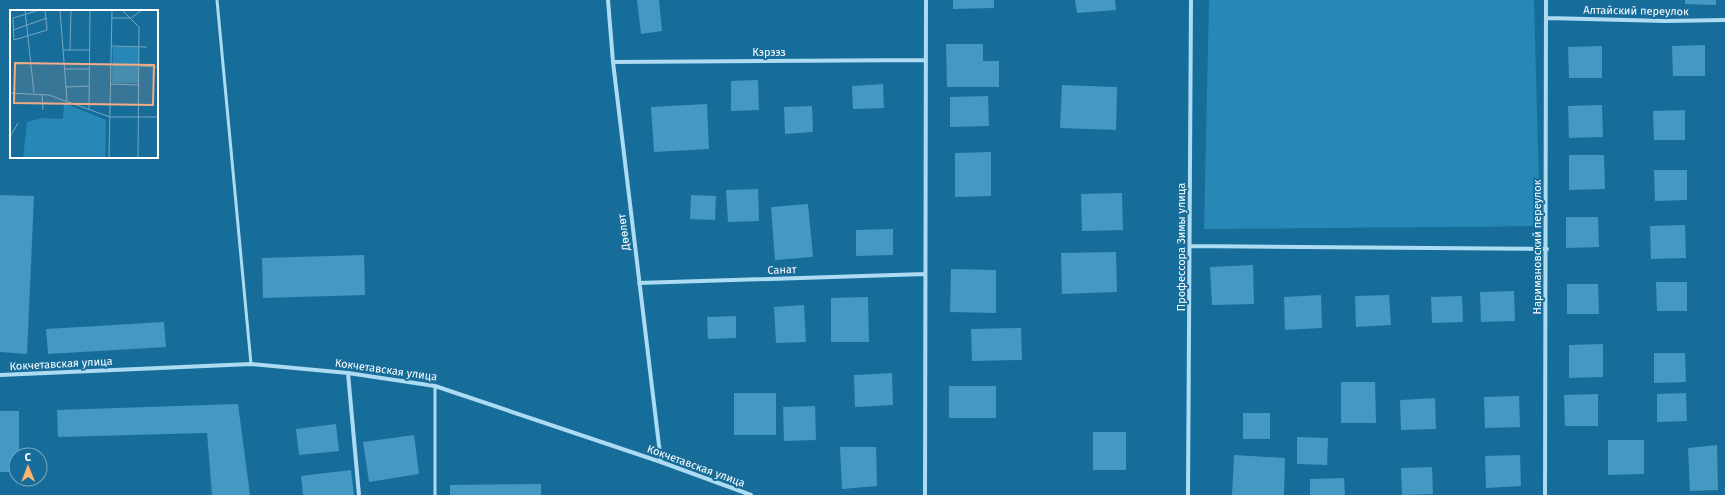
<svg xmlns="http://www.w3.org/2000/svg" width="1725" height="495" font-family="'Fira Sans',sans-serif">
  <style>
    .green { fill: #2787b6 }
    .building { fill: #4498c2 }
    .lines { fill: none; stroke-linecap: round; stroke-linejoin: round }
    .lane { stroke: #acdbf2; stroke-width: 3 }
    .street { stroke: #acdbf2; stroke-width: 4 }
    .labels { text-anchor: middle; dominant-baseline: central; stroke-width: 4; stroke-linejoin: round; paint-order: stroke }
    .street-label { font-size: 11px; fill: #fff; stroke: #176d9a }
    .inset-road { fill: none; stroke: #74a7c2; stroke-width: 1 }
    .view { fill: #f4ac86; fill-opacity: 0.15; stroke: #f4ac86; stroke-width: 2 }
    .inset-edge { fill: none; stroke: #fff; stroke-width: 2 }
  </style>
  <rect width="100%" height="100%" fill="#176d9a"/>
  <path class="green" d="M 1209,0 L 1534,0 L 1540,226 L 1204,229 Z"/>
  <path class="building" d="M 637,0 L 659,0 L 662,31 L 641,34 Z
    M 953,0 L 994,0 L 994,8 L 953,9 Z
    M 1075,0 L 1115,0 L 1116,10 L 1077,13 Z
    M 1685,0 L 1716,0 L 1716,5 L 1685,4 Z
    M 946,44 L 983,44 L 983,61 L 999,61 L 999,87 L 947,87 Z
    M 1705,45 L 1705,76 L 1673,76 L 1672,46 Z
    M 1602,46 L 1602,78 L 1569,78 L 1568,47 Z
    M 758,80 L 759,110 L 731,111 L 731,81 Z
    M 883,84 L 884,108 L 853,109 L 852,86 Z
    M 1062,85 L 1117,87 L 1116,130 L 1060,128 Z
    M 988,96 L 989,126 L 950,127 L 950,97 Z
    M 707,104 L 709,149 L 654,152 L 651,107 Z
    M 1602,105 L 1603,137 L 1569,138 L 1568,106 Z
    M 812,106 L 813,132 L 785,134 L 784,107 Z
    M 1685,110 L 1685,140 L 1654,140 L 1653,111 Z
    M 991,152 L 991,196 L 955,197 L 955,153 Z
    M 1569,155 L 1604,155 L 1605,189 L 1569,190 Z
    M 1654,170 L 1687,170 L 1687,200 L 1655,201 Z
    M 758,189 L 759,221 L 728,222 L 726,190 Z
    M 1122,193 L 1123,230 L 1082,231 L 1081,194 Z
    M 0,195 L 34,196 L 27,354 L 0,352 Z
    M 691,195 L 716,196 L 715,220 L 690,219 Z
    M 808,204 L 813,257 L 775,260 L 771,207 Z
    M 1566,217 L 1598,217 L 1599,247 L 1566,248 Z
    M 1685,225 L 1686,258 L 1651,259 L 1650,226 Z
    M 893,229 L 893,255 L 856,256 L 856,230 Z
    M 1116,252 L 1117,292 L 1062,294 L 1061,253 Z
    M 364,255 L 365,295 L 263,298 L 262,258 Z
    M 1253,265 L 1254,304 L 1212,305 L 1210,267 Z
    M 951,269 L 996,270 L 996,313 L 950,312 Z
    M 1656,282 L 1687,282 L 1687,311 L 1657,311 Z
    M 1567,284 L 1598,284 L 1599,314 L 1567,314 Z
    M 1514,291 L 1515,321 L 1481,322 L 1480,292 Z
    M 1321,295 L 1322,328 L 1285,330 L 1284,297 Z
    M 1389,295 L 1391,325 L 1356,327 L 1355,296 Z
    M 1462,296 L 1463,322 L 1432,323 L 1431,297 Z
    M 868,297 L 869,342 L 831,342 L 831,298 Z
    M 804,305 L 806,342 L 776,343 L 774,307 Z
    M 736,316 L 736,338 L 708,339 L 707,317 Z
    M 164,322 L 166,347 L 48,354 L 46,329 Z
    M 1021,328 L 1022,360 L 972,361 L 971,329 Z
    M 1603,344 L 1603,377 L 1569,378 L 1569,345 Z
    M 1654,353 L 1685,353 L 1686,382 L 1654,383 Z
    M 892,373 L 893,405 L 855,407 L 854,375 Z
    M 1341,382 L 1375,382 L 1376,423 L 1341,423 Z
    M 949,386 L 996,386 L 996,418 L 949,418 Z
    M 734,393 L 776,393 L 776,435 L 734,435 Z
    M 1686,393 L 1687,421 L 1657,422 L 1657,394 Z
    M 1598,394 L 1598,426 L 1565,426 L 1564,395 Z
    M 1519,396 L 1520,427 L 1485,428 L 1484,397 Z
    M 1435,398 L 1436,429 L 1401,430 L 1400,400 Z
    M 238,404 L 250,495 L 212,495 L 207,433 L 58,437 L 57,410 Z
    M 815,406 L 816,440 L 784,441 L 783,407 Z
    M 0,411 L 19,411 L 19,455 L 16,455 L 16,472 L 0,472 Z
    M 1243,413 L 1270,413 L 1270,439 L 1243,439 Z
    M 336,424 L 339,451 L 299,455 L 296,429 Z
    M 1093,432 L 1126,432 L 1126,470 L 1093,470 Z
    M 414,435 L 419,474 L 369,482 L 363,442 Z
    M 1297,437 L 1328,438 L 1327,465 L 1297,464 Z
    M 1608,440 L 1644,440 L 1644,474 L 1608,475 Z
    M 1717,445 L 1718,490 L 1690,491 L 1688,448 Z
    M 840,447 L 876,447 L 877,486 L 842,489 Z
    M 1234,455 L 1285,458 L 1284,495 L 1232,495 Z
    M 1520,455 L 1521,486 L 1486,488 L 1485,456 Z
    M 1432,467 L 1433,494 L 1402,495 L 1401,468 Z
    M 351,470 L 354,495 L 303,495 L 301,476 Z
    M 1344,478 L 1345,495 L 1310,495 L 1310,479 Z
    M 541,484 L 541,495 L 450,495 L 450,485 Z"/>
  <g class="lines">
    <path class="lane" d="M 217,0 L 251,364
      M 435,495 L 435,386"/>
    <path class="street" d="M 608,0 L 613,62 L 661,462
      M 1547,18 L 1665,21 L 1725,20
      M 613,62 L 926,60
      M 1190,246 L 1547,249
      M 639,283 L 925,274
      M 348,373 L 359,495
      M 0,375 L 251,364 L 348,373 L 435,386 L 661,462 L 751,495
      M 925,495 L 926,0
      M 1188,495 L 1191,0
      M 1545,495 L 1546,0"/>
  </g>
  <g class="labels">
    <g class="street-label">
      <text transform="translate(1636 11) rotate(1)">Алтайский переулок</text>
      <text x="769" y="52">Кэрээз</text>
      <text transform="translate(624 232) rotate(-97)">Дөөлөт</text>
      <text transform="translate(1181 247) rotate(-90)">Профессора Зимы улица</text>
      <text transform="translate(1537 247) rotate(-90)">Наримановский переулок</text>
      <text transform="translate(782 270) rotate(-2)">Санат</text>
      <text transform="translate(61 364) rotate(-3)">Кокчетавская улица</text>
      <text transform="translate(386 370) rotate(8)">Кокчетавская улица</text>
      <text transform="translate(696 466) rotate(20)">Кокчетавская улица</text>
    </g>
  </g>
  <g transform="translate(10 10)">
    <rect width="148" height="148" fill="#176d9a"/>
    <path d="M 103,37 L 129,37 L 129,73 L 102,73 ZM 54,93 L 96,110 L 95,148 L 13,148 L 17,112 L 32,108 L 53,109 Z" fill="#2787b6"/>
    <path class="inset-road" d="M 15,0 L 24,83M 30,0 L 3,8 L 4,30 L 37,20 L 35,0M 50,0 L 57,91M 112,0 L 129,17 L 128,148M 102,8 L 121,8M 121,8 L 132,0M 3,20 L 37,8M 101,36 L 137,37M 53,40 L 80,40M 60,40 L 61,0M 130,56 L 148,57M 54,59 L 79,59M 100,74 L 129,75M 56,77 L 79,76M 0,83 L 39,85 L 100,107 L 148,107M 32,84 L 33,100M 79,99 L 80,0M 0,127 L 8,113M 99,148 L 102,0"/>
    <path class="view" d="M 5,53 L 144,55 L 143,95 L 4,93 Z"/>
    <rect width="148" height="148" class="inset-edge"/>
  </g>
  <g transform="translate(28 467) rotate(359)"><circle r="19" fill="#176d9a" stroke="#74a7c2"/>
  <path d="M0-3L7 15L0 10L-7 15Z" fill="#ffb46d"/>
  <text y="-6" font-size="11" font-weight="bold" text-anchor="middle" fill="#ffffff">С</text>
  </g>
</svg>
